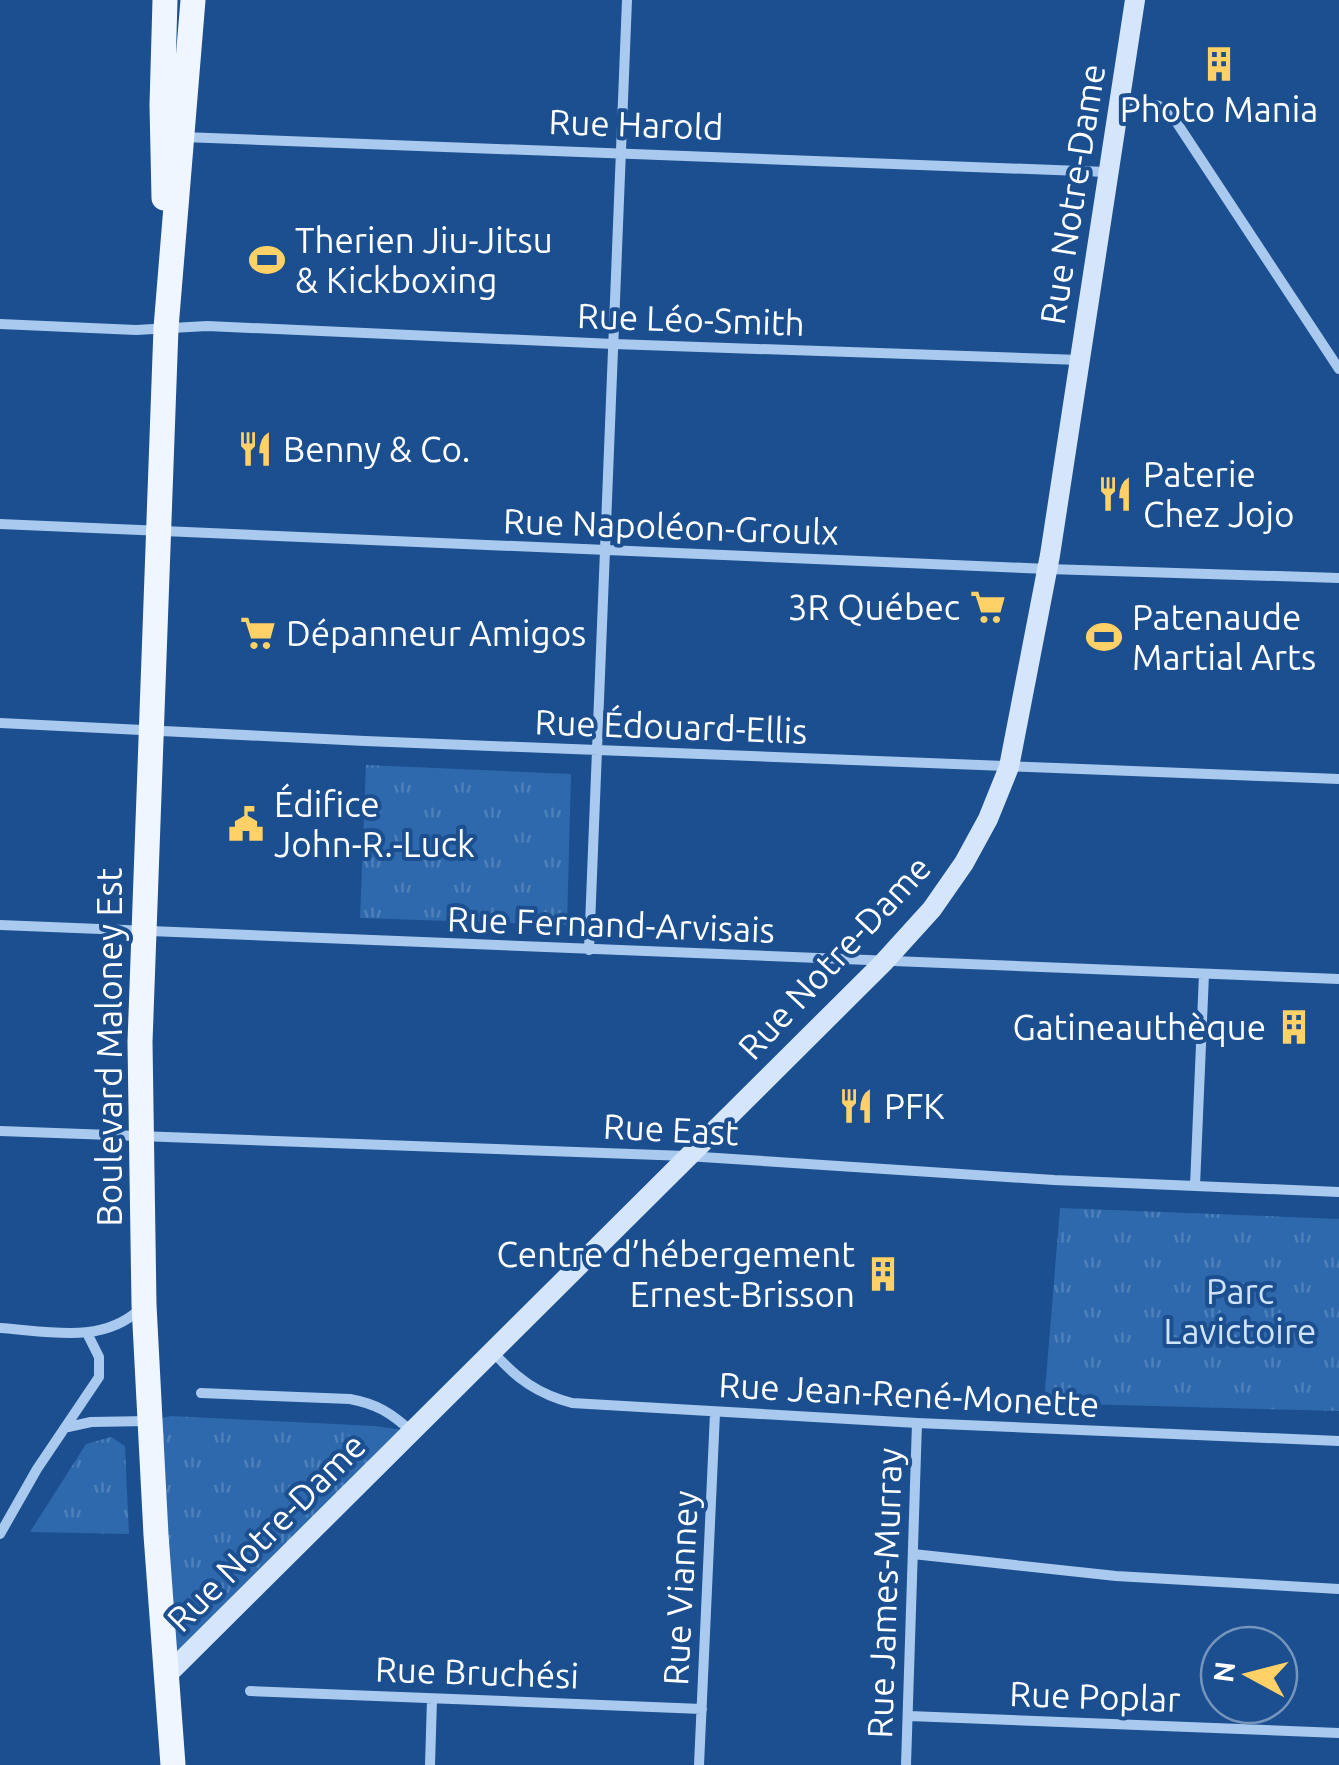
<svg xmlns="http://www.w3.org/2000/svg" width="1339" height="1765" font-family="Ubuntu,sans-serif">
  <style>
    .park { fill: url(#park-tufts) }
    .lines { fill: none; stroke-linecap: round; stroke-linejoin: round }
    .street { stroke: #a9c9ee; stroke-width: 10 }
    .secondary { stroke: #d6e6fa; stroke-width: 20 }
    .primary { stroke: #f0f6ff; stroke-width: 25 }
    .labels { text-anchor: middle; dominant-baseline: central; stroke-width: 8; stroke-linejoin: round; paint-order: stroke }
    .poi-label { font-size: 35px; fill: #fff; stroke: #1b4f8f; text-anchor: start }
    .street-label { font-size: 35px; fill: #fff; stroke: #1b4f8f }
    .park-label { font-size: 35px; fill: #cfe3fa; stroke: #1b4f8f }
  </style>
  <defs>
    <pattern id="park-tufts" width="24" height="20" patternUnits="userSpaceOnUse" patternTransform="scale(2.5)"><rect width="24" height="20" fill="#2e69ad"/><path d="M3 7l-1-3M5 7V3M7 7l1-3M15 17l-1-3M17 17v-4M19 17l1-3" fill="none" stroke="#4d80b9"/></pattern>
  </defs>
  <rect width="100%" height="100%" fill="#1b4f8f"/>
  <path class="park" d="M 366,765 L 571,774 L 567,925 L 360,918 Z
    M 1060,1208 L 1339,1219 L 1339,1411 L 1044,1403 Z
    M 171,1416 L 375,1426 L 411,1431 L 167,1675 L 149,1421 Z
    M 111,1437 L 125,1446 L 129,1534 L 30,1532 L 86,1444 Z"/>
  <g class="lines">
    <path class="street" d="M 1120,99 L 1159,106 L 1177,123 L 1339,369
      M 183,137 L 1107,172
      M 0,324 L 136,330 L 207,326 L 614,344 L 1080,360
      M 0,524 L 1048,569 L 1339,578
      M 0,723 L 365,741 L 1339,779
      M 0,925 L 1339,979
      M 589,950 L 627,0
      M 0,1131 L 686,1156 L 1054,1180 L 1339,1192
      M 1195,1186 L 1204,974
      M 0,1328 C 47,1331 102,1345 140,1309
      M 494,1353 C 517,1379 538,1394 572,1403 L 917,1423 L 1339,1441
      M 201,1393 L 350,1399 C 377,1404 391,1413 411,1431
      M 68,1427 L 91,1422 L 149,1421
      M 0,1534 L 37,1469 L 99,1377 L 99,1357 L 88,1335
      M 913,1554 L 1116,1576 L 1339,1589
      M 250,1691 L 702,1709
      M 909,1716 L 1339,1733
      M 430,1765 L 432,1699
      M 699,1765 L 715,1413
      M 906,1765 L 917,1423"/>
    <path class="secondary" d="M 167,1675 L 883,963 L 932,909 L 964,863 L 988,819 L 1009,767 L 1050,555 L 1135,0"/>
    <path class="primary" d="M 164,198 L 162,105 L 165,0
      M 173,1765 L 156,1535 L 144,1305 L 140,1042 L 166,328 L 193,0"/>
  </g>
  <defs>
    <symbol id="building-bare" viewBox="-9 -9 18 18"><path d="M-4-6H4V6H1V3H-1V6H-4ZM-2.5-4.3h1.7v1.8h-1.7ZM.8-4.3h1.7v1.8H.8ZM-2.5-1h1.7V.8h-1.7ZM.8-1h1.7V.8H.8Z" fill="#ffd166" stroke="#1b4f8f" stroke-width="2.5" paint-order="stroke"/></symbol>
    <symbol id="stadium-bare" viewBox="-9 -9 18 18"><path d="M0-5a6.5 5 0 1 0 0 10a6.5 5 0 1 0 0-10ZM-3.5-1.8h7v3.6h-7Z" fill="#ffd166" stroke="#1b4f8f" stroke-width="2.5" paint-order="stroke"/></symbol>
    <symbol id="restaurant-bare" viewBox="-9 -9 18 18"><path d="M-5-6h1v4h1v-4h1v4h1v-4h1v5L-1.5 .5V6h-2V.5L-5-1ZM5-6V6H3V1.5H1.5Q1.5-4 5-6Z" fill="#ffd166" stroke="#1b4f8f" stroke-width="2.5" paint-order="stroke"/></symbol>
    <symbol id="supermarket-bare" viewBox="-9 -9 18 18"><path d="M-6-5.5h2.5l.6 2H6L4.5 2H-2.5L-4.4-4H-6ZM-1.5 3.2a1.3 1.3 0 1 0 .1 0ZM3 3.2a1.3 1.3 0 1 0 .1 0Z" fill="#ffd166" stroke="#1b4f8f" stroke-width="2.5" paint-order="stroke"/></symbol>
    <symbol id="civic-bare" viewBox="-9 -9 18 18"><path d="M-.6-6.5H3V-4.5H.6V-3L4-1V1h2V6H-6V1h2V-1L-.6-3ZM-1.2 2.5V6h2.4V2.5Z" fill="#ffd166" stroke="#1b4f8f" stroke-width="2.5" paint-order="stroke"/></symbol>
  </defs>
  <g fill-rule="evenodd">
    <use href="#building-bare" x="1194" y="39" width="50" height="50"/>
    <use href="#stadium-bare" x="242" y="235" width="50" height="50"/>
    <use href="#restaurant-bare" x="230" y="424" width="50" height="50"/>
    <use href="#restaurant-bare" x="1090" y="469" width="50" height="50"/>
    <use href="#supermarket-bare" x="963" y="582" width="50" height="50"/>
    <use href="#supermarket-bare" x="233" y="608" width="50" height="50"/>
    <use href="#stadium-bare" x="1079" y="612" width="50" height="50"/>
    <use href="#civic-bare" x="221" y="799" width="50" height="50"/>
    <use href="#building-bare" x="1269" y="1002" width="50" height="50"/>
    <use href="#restaurant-bare" x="831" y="1081" width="50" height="50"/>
    <use href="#building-bare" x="858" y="1249" width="50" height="50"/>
  </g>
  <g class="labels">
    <g class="poi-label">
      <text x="1219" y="109" text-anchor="middle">Photo Mania</text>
      <text x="295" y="240">Therien Jiu-Jitsu<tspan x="295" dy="40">&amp; Kickboxing</tspan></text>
      <text x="283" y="449">Benny &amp; Co.</text>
      <text x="1143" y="474">Paterie<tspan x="1143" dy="40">Chez Jojo</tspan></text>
      <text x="960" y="607" text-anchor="end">3R Québec</text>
      <text x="1132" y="617">Patenaude<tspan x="1132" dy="40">Martial Arts</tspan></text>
      <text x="286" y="633">Dépanneur Amigos</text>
      <text x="274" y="804">Édifice<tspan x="274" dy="40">John-R.-Luck</tspan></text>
      <text x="1266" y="1027" text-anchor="end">Gatineauthèque</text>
      <text x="884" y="1106">PFK</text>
      <text x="855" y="1254" text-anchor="end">Centre d’hébergement<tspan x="855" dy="40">Ernest-Brisson</tspan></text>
    </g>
    <g class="street-label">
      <text transform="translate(636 124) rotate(2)">Rue Harold</text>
      <text transform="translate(1072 194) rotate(-81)">Rue Notre-Dame</text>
      <text transform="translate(691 319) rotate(2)">Rue Léo-Smith</text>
      <text transform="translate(671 526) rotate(2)">Rue Napoléon-Groulx</text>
      <text transform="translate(671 726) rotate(2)">Rue Édouard-Ellis</text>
      <text transform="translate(611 924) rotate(2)">Rue Fernand-Arvisais</text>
      <text transform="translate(834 957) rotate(-47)">Rue Notre-Dame</text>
      <text transform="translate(109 1047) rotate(-90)">Boulevard Maloney Est</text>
      <text transform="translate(671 1129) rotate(3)">Rue East</text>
      <text transform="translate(909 1394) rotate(3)">Rue Jean-René-Monette</text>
      <text transform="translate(266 1532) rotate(-45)">Rue Notre-Dame</text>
      <text transform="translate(680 1588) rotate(-87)">Rue Vianney</text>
      <text transform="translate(884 1593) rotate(-88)">Rue James-Murray</text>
      <text transform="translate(477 1672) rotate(2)">Rue Bruchési</text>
      <text transform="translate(1095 1696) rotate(2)">Rue Poplar</text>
    </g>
    <g class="park-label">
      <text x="1240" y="1291">Parc<tspan x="1240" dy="40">Lavictoire</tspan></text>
    </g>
  </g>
  <g transform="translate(1249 1675) rotate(277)"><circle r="48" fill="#1b4f8f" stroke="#7695bc" stroke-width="2.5"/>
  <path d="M0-8L18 38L0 25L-18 38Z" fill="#ffd166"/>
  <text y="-15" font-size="28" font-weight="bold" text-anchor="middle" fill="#ffffff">N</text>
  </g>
</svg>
